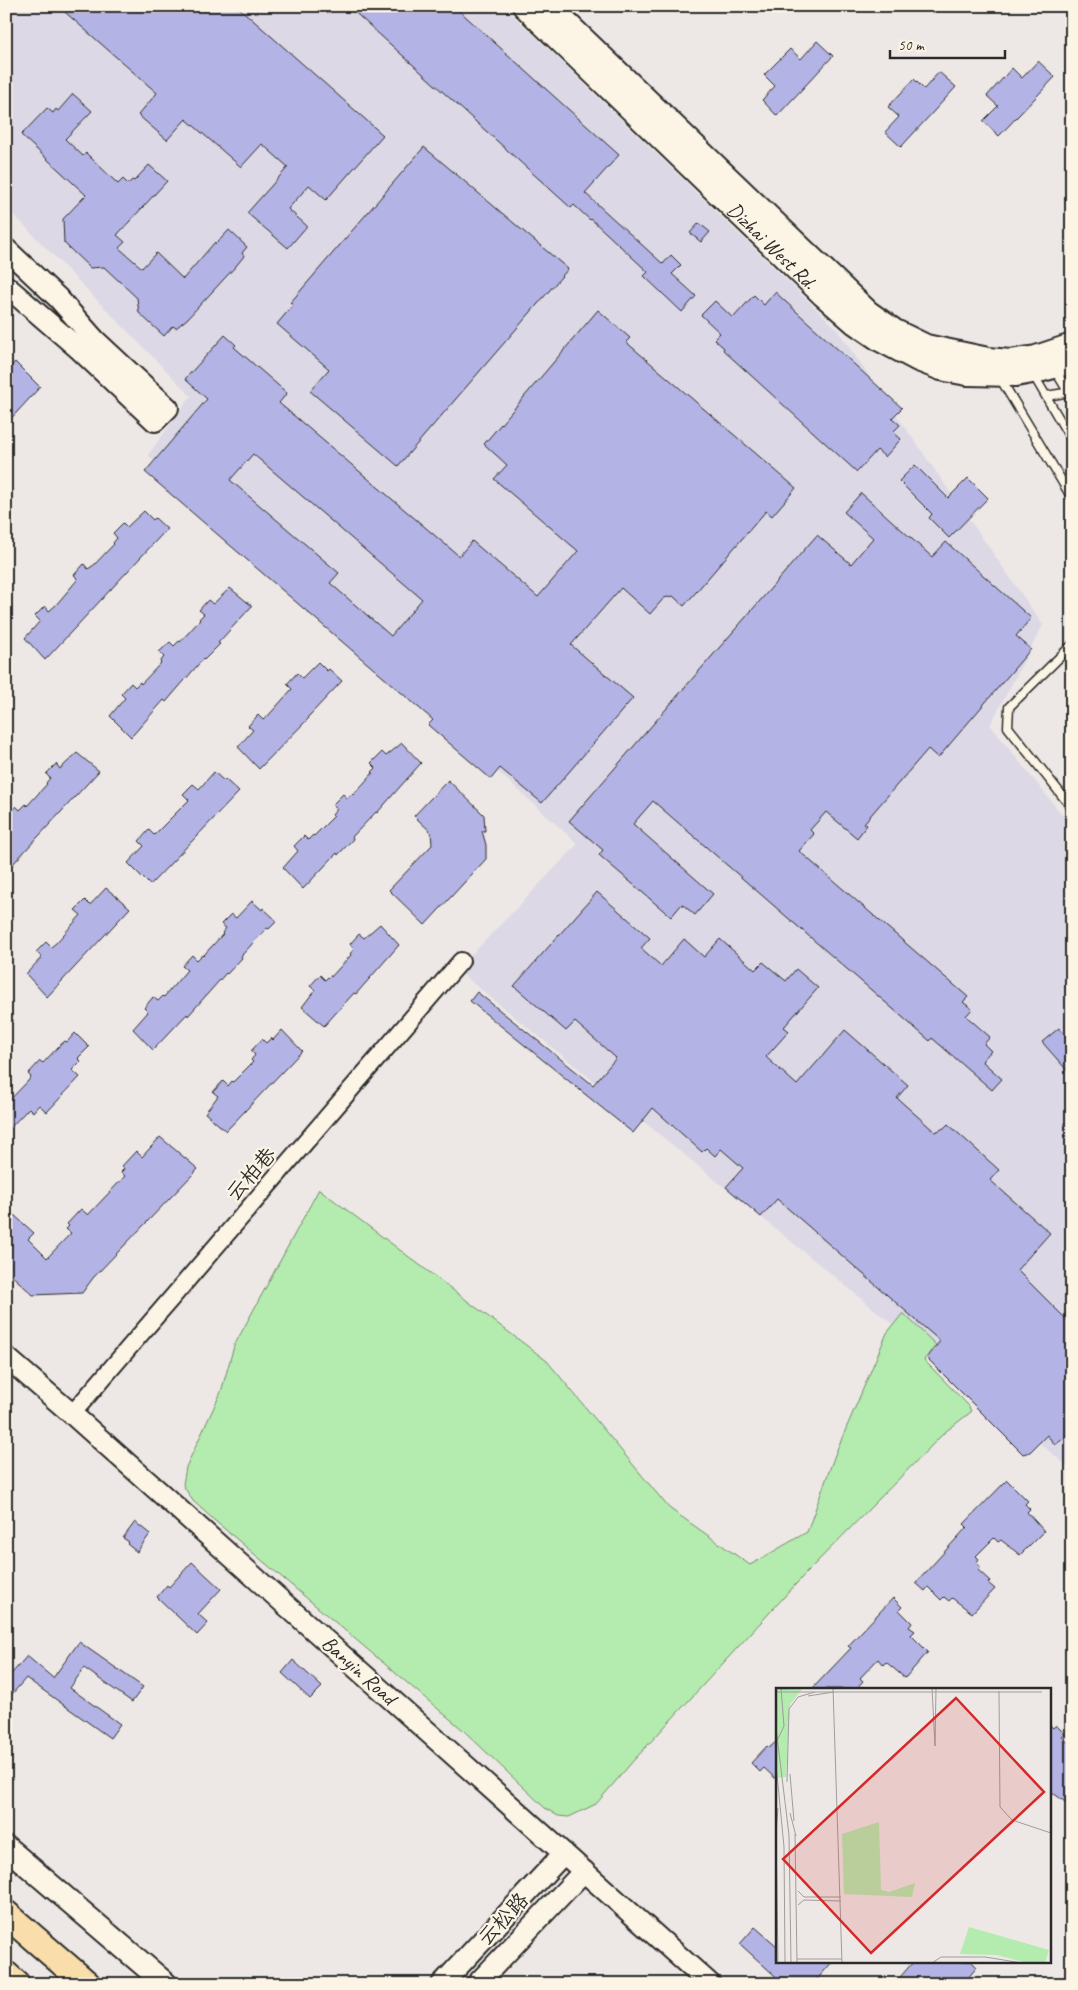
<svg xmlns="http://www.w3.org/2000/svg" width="1078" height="1990" font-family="Caveat,'LXGW WenKai TC',sans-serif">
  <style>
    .built { fill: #dcd8e5 }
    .green { fill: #b4ebae; stroke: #708b6c }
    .building { fill: #b3b3e5; stroke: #2b2b2b; fill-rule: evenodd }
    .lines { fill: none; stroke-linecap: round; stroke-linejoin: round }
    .service-casing { stroke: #2b2b2b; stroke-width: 11 }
    .minor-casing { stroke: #2b2b2b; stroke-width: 20 }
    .tertiary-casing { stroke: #2b2b2b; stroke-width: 24 }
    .secondary-casing { stroke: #2b2b2b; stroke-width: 26 }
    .trunk-casing { stroke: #2b2b2b; stroke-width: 30 }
    .service { stroke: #fcf5e5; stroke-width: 8 }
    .minor { stroke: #fcf5e5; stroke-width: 16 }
    .tertiary { stroke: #fcf5e5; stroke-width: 20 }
    .secondary { stroke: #fcf5e5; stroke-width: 22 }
    .trunk { stroke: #f9deab; stroke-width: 26 }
    .labels { text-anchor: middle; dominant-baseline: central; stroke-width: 4.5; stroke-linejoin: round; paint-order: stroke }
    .street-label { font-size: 21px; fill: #2b2b2b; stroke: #fcf5e5 }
    .inset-road { fill: none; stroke: #9f9c9b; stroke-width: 1 }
    .view { fill: #d62828; fill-opacity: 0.15; stroke: #d62828; stroke-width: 2.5 }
    .inset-edge { fill: none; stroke: #2b2b2b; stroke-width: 2.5 }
  </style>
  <rect width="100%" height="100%" fill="#ede8e5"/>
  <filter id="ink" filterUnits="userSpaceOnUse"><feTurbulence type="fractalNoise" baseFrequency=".02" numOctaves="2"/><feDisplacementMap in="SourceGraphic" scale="10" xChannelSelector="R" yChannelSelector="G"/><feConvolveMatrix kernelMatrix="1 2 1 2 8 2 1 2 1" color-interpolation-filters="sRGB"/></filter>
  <g filter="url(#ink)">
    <path class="built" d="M 6,6 L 504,6 L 835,327 L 1043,625 L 990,725 L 1072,827 L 1072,1467 L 1070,1468 L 457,970 L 578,844 L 148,455 L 191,396 L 6,207 Z"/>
    <path class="green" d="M 319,1189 L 547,1361 L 669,1508 L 750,1565 L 807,1532 L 836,1452 L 887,1333 L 903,1313 L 936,1345 L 924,1360 L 969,1406 L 971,1412 L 945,1432 L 808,1571 L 634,1760 L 596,1804 L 569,1817 L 558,1816 L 545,1808 L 463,1730 L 214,1520 L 193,1501 L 183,1485 L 186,1467 L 221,1392 L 234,1346 Z"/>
    <path class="building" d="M 58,6 L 237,6 L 383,135 L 326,200 L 309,185 L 288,209 L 307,226 L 288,248 L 247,213 L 288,167 L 262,144 L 241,167 L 186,119 L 167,140 L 138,115 L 157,93 Z
      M 348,6 L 454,6 L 619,155 L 585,193 L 663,264 L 671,255 L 681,265 L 672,274 L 696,296 L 682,312 L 644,276 L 648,272 L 591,219 L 590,220 L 574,205 L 571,208 Z
      M 817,41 L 833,56 L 777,116 L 762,100 L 775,86 L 764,75 L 790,49 L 801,59 Z
      M 1038,61 L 1055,77 L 999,136 L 983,121 L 998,106 L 987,96 L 1012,68 L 1022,78 Z
      M 939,72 L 956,87 L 901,147 L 885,132 L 899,117 L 888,107 L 914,79 L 924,89 Z
      M 73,94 L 92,111 L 65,139 L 83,156 L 86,153 L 118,184 L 123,179 L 128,184 L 132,180 L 134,181 L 149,165 L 167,181 L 117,235 L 125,242 L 119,248 L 142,268 L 156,253 L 183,279 L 215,242 L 216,244 L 229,230 L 247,247 L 242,253 L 244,256 L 236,266 L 187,319 L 176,328 L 173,326 L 164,336 L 139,313 L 137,298 L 104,267 L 90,268 L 64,243 L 63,219 L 86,195 L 21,135 L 47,108 L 53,113 L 56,109 L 58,111 Z
      M 424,147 L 568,269 L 398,466 L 310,391 L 329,369 L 277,324 L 293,305 L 290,303 Z
      M 699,223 L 710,232 L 701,242 L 690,233 Z
      M 775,292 L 902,408 L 892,418 L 900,425 L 893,432 L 901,439 L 885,457 L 877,450 L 857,472 L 723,350 L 724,348 L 714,339 L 720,333 L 701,315 L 715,301 L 733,318 L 754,295 L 764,305 Z
      M 598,310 L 630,338 L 626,342 L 796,488 L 772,516 L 766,511 L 684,606 L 673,596 L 664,598 L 650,614 L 621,588 L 571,645 L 633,698 L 542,803 L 500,768 L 491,779 L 428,725 L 433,720 L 145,472 L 207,399 L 185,379 L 225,335 L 236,345 L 234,347 L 287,393 L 279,403 L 459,556 L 472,541 L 538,597 L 578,551 L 494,479 L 507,465 L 484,444 ZM 253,454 L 422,599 L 391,636 L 330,583 L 339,573 L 230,480 Z
      M 15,362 L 40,387 L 6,424 L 6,371 Z
      M 915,465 L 948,498 L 968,478 L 988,498 L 949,538 L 929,518 L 932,514 L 899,481 Z
      M 861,493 L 932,557 L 946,542 L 1031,618 L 1016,636 L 1031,649 L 938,758 L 928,749 L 864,823 L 867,825 L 857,838 L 826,812 L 810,830 L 814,834 L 799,851 L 968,997 L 963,1002 L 972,1009 L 966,1016 L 990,1037 L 984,1044 L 991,1051 L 982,1061 L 1002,1079 L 992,1090 L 932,1038 L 930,1041 L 653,801 L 633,824 L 713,894 L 695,915 L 682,904 L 671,917 L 599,855 L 603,850 L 569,821 L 817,535 L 851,564 L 873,538 L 844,512 Z
      M 144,511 L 153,520 L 155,518 L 167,529 L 45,660 L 25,638 L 40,621 L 35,616 L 45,606 L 49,611 L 55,606 L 78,579 L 74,575 L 84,564 L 88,569 L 94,565 L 114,544 L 113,543 L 117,538 L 113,533 L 123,523 L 127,527 Z
      M 230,588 L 252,606 L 218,643 L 220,644 L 204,660 L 203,659 L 166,702 L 164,700 L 131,737 L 110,716 L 125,698 L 121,694 L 131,683 L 135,687 L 140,682 L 141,684 L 161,663 L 160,662 L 164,657 L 159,652 L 170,642 L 174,646 L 179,641 L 180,642 L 200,620 L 199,619 L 204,614 L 199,610 L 208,600 L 213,604 Z
      M 318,662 L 327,671 L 329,669 L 342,681 L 308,717 L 309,718 L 259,769 L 238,747 L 253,730 L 248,726 L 258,715 L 263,720 L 268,716 L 292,689 L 287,684 L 297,673 L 302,678 Z
      M 402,743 L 421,763 L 377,813 L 376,812 L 352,837 L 353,839 L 338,855 L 337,853 L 303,889 L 283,868 L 298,851 L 294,846 L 304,836 L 308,840 L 313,835 L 314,836 L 334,816 L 332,815 L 337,809 L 332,805 L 343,794 L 347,798 L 352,794 L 353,795 L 373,773 L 372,772 L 376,768 L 371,763 L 382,752 L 386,756 Z
      M 77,753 L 99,771 L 12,865 L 6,860 L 6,825 L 11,820 L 7,816 L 16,806 L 20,810 L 26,804 L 27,806 L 47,784 L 46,783 L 50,778 L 46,774 L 56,764 L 60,769 Z
      M 214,772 L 224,781 L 225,779 L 239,792 L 150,885 L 128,863 L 144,846 L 139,841 L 149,830 L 154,835 L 189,800 L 183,794 L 193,784 L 199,789 Z
      M 448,780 L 484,815 L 485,831 L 482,831 L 486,845 L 486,859 L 425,925 L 389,890 L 432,845 L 431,832 L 414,816 Z
      M 106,888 L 130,908 L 47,997 L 26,974 L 42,957 L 36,952 L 46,942 L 51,947 L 56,943 L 81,915 L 75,910 L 85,900 L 90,905 Z
      M 597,892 L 650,938 L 641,948 L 661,966 L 684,939 L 704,957 L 720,939 L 755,970 L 763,962 L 786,981 L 796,969 L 818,988 L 784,1027 L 789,1031 L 766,1057 L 797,1085 L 845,1030 L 908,1085 L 897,1098 L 935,1132 L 944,1128 L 948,1124 L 999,1170 L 990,1180 L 1050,1233 L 1017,1270 L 1072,1325 L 1072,1432 L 1055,1445 L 1047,1435 L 1030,1452 L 1023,1454 L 927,1358 L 940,1341 L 777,1199 L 761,1217 L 726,1187 L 743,1168 L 721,1149 L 715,1156 L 706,1148 L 702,1152 L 653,1108 L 633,1133 L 470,1001 L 477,992 L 593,1085 L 616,1058 L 575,1022 L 566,1031 L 514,986 Z
      M 252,901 L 262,910 L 263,908 L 277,921 L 269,929 L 267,928 L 241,956 L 242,958 L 227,974 L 226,973 L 188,1016 L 187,1014 L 153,1050 L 133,1029 L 148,1012 L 144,1008 L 153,997 L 158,1001 L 163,996 L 164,997 L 187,970 L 182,966 L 192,955 L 197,960 L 202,955 L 203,956 L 223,934 L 222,933 L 226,928 L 221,924 L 231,914 L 236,918 Z
      M 380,924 L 399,945 L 356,994 L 354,993 L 324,1026 L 302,1007 L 315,990 L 310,986 L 320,975 L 325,980 L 330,975 L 331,977 L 351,955 L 350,954 L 354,949 L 350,944 L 359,934 L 364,938 Z
      M 1059,1028 L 1072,1043 L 1072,1076 L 1042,1042 Z
      M 282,1030 L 302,1051 L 226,1131 L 205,1113 L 218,1096 L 213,1092 L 223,1081 L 228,1086 L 232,1081 L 233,1082 L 253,1062 L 251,1060 L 255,1055 L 251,1051 L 262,1039 L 266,1043 L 271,1038 L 273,1040 Z
      M 75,1033 L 89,1047 L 78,1058 L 81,1061 L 72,1070 L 80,1077 L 47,1112 L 39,1105 L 33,1112 L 29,1108 L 6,1132 L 6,1104 L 28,1081 L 31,1077 L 28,1074 L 40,1061 L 43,1063 L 59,1046 L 65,1041 L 67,1042 Z
      M 160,1137 L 198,1169 L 93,1278 L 82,1293 L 33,1295 L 6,1270 L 6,1224 L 14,1215 L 34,1233 L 28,1239 L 47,1258 L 71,1233 L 66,1229 L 69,1226 L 67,1224 L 81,1209 L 88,1215 L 125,1176 L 121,1172 L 124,1169 L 122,1166 L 136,1151 L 142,1157 Z
      M 1007,1480 L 1028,1501 L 1025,1504 L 1030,1509 L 1027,1512 L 1044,1531 L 1020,1555 L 1001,1540 L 998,1542 L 994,1538 L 976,1556 L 979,1559 L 976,1563 L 981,1567 L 978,1570 L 990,1581 L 988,1583 L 995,1589 L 972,1613 L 952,1598 L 949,1601 L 944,1597 L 941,1600 L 928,1587 L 925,1591 L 916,1583 L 967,1527 L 964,1524 Z
      M 135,1522 L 150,1534 L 137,1552 L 127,1544 L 129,1542 L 123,1538 Z
      M 192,1562 L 221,1589 L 198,1614 L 208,1623 L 197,1635 L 157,1597 L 167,1585 L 169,1587 Z
      M 893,1598 L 902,1607 L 899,1610 L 912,1623 L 909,1627 L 915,1631 L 911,1635 L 928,1652 L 905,1678 L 886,1662 L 883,1665 L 878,1659 L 860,1678 L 863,1681 L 856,1689 L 812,1689 L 851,1648 L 848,1646 Z
      M 79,1642 L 143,1687 L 132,1702 L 84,1668 L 70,1688 L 120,1724 L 110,1738 L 26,1678 L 6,1701 L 6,1680 L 27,1656 L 53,1678 Z
      M 293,1660 L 322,1687 L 310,1699 L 282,1673 Z
      M 1049,1724 L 1053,1728 L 1056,1725 L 1065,1734 L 1062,1737 L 1072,1746 L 1072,1807 L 1049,1790 Z
      M 777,1741 L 777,1780 L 764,1768 L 760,1772 L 751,1763 L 767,1746 L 769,1748 Z
      M 755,1927 L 777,1946 L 777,1961 L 833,1961 L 813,1984 L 784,1984 L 740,1944 Z
      M 914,1961 L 971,1961 L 977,1967 L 963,1984 L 894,1984 Z"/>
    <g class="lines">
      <defs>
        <path id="service" d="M 1055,370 L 1072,398
          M 1033,374 L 1072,441
          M 1000,378 L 1072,498
          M 1046,396 L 1071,392
          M 1072,645 L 1009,707 L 1008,727 L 1072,808"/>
        <path id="minor" d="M 72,1414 L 461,961"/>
        <path id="tertiary" d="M 6,249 L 58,298 L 95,340 L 168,408 L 155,421 L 80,350 L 6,286
          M 6,1357 L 72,1414 L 710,1984
          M 442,1984 L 564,1853
          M 477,1984 L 584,1871"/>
        <g id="secondary">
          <path id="s1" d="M 524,6 L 823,295 L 855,323 L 880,340 L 918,360 L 941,369 L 967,374 L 1016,375 L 1043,370 L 1072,362"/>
          <path d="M 549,6 L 868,312 L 895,331 L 926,346 L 988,359 L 1010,361 L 1036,357 L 1072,345"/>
          <path d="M 6,1847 L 166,1984"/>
        </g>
        <path id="trunk" d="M 6,1914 L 87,1984
          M 6,1975 L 16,1984"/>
      </defs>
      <use href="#service" class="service-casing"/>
      <use href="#minor" class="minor-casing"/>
      <use href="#tertiary" class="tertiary-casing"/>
      <use href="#secondary" class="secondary-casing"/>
      <use href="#trunk" class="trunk-casing"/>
      <use href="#service" class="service"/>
      <use href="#minor" class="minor"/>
      <use href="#tertiary" class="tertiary"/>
      <use href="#secondary" class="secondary"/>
      <use href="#trunk" class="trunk"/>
    </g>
  </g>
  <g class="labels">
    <g class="street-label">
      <text stroke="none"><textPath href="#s1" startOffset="345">Dizhai West Rd.</textPath></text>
      <text transform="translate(251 1174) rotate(-49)">云柏巷</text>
      <text transform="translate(359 1670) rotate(42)">Banyin Road</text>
      <text transform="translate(503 1919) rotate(-47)">云松路</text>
    </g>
  </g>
  <g transform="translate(776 1688)">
    <rect width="275" height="275" fill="#ede8e5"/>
    <path d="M 0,0 L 27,0 L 14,16 L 10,89 L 0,90 ZM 103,134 L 105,202 L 113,204 L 139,195 L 136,209 L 68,206 L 66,146 ZM 193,239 L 273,262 L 269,275 L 252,275 L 221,267 L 184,266 Z" fill="#b4ebae"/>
    <path class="inset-road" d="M 57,0 L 66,275M 156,0 L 159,58 L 160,0M 4,1 L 38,0M 223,3 L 224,119 L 236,132 L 275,145M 0,4 L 266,4M 32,8 L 58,4M 0,40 L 13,147 L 15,275M 1,53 L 8,38 L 5,0M 0,76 L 8,159 L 9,275M 14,86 L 18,133M 11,94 L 13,21 L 22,9 L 39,4M 14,125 L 20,148M 0,142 L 2,275M 0,145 L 2,120M 19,146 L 21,275M 22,203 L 28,209 L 65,209M 22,217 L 28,212 L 65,213M 21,271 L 66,271M 156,275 L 165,269 L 209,269 L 246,275M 163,275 L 224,275"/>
    <path class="view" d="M 180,10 L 268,104 L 95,265 L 7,171 Z"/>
    <rect width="275" height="275" class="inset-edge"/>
  </g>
  <rect width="1078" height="1990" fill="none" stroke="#fcf5e5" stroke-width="25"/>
  <rect x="12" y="12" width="1053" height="1965" fill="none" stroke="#2b2b2b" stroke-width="2" filter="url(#ink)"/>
  <path d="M890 50v8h115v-8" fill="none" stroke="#2b2b2b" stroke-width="2.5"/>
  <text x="898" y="50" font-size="15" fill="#2b2b2b" stroke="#fcf5e5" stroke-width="4" paint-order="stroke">50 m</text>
</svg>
